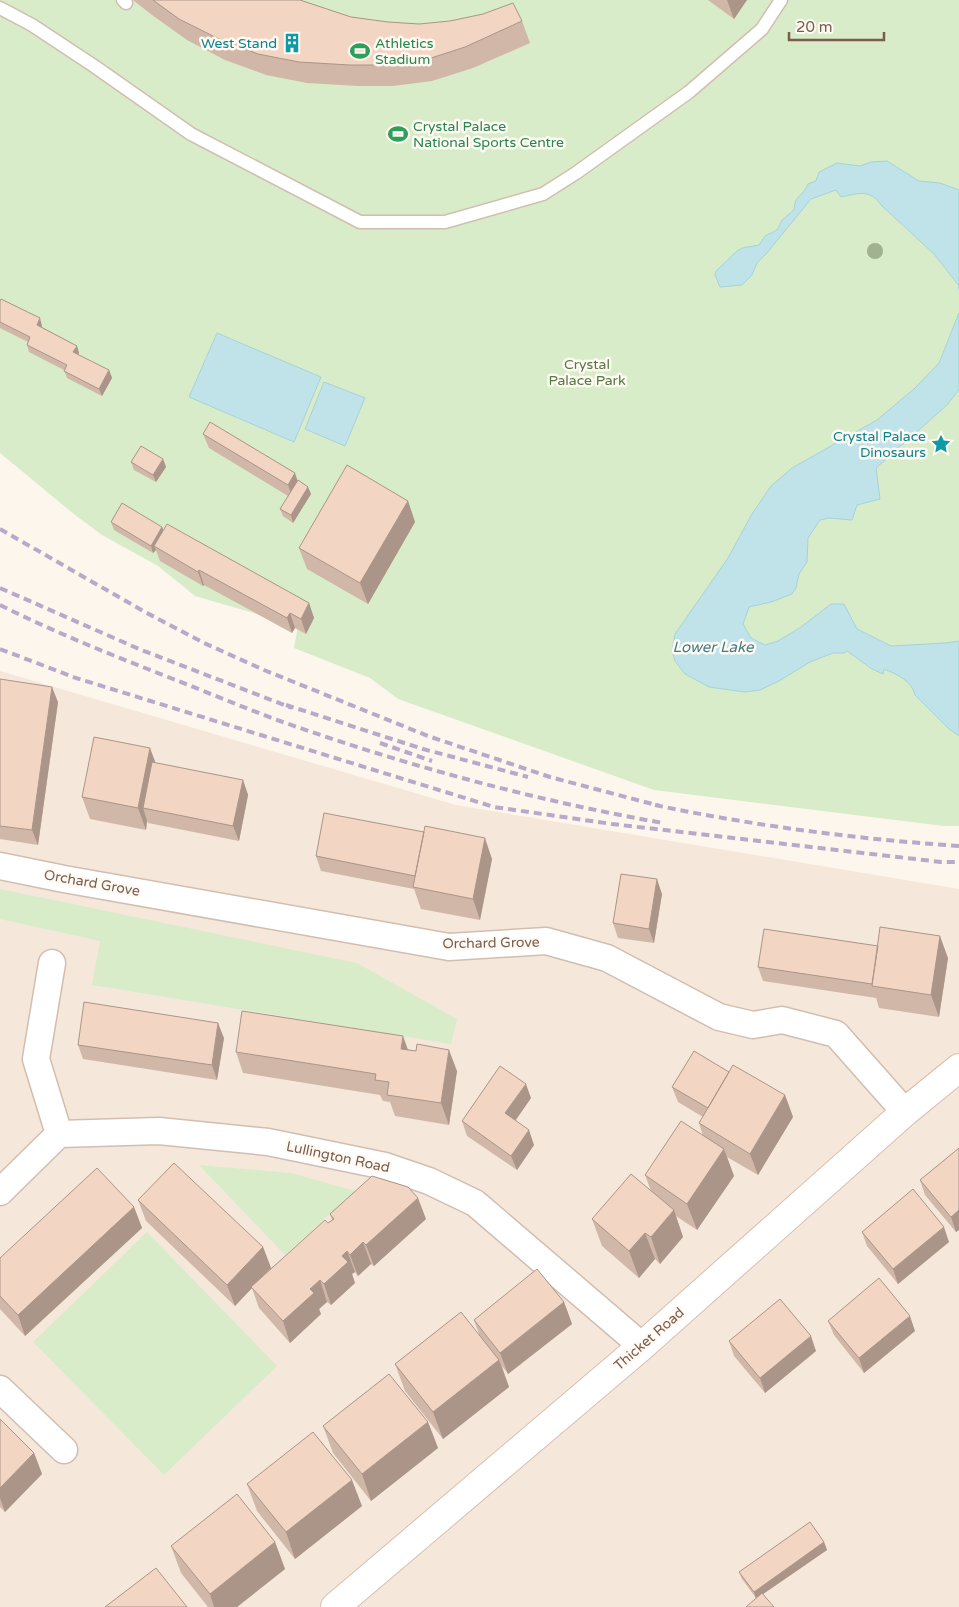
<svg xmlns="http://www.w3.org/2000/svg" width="959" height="1607" font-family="'Varela Round',sans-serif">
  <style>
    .residential { fill: #f5e8da }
    .green { fill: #d8ecc9 }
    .water { fill: #bfe3e8; stroke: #a5d3da }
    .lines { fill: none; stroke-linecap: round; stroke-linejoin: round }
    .lane-casing { stroke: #d1beb0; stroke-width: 15 }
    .street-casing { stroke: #d1beb0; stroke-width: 29 }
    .secondary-casing { stroke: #d6c0b0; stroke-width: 30 }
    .lane { stroke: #fff; stroke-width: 12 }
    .street { stroke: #fff; stroke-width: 26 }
    .secondary { stroke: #fff; stroke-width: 28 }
    .rail { stroke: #b9a8c9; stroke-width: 4; stroke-dasharray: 8 5; stroke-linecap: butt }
    .tree { fill: #a0b28e }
    .wall { fill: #d1b7a8 }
    .shaded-wall { fill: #aa9588 }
    .building { fill: #f3d5c3; stroke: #aa9588 }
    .labels { text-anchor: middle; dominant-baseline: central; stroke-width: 5; stroke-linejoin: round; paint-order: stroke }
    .culture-label { font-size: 14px; fill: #0d838f; stroke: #fffaf3; text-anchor: end }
    .leisure-label { font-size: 14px; fill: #27864d; stroke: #fffaf3; text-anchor: start }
    .park-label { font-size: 14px; fill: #537a41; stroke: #fffaf3 }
    .street-label { font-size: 14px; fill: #7a5c4d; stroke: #fffaf3 }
    .water-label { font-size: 15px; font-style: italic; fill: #437c86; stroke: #fffaf3 }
  </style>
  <rect width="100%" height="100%" fill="#fdf6ec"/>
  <path class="residential" d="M 0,671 L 456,805 L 959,889 L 959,1607 L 0,1607 Z"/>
  <path class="green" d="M 0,0 L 959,0 L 959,826 L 944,826 L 654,790 L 398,699 L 370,678 L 294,648 L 298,626 L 195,596 L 158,566 L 102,535 L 75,515 L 0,453 Z
    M 0,889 L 357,963 L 457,1019 L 451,1044 L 92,985 L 100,941 L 0,919 Z
    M 199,1165 L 291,1173 L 355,1191 L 285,1255 Z
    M 147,1232 L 277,1366 L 164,1475 L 33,1342 Z"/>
  <path class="water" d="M 887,161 L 919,181 L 940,183 L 959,190 L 959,290 L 959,286 L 934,254 L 882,206 C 870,189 860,193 841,197 L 836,190 L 811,199 L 766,254 L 757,263 L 752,275 L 742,285 L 720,287 L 715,275 L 716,271 L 737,251 L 742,248 L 759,245 L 765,236 L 777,230 L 782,220 L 794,210 C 795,194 802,198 808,184 L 816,181 L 819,172 L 837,163 L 860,166 L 871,162 Z
    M 959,313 L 959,390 L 947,405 L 876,468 L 880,499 L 857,505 L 852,520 L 829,518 L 820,520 L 808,538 L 807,562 L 799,574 L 796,588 L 792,594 L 771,602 L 749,607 L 743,624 L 751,638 L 765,645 L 778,641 L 801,627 L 831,604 L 844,604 L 857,629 L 891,646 L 945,643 L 959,641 L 959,736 L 948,728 L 915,695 C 912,681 897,674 884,669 L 883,674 L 872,669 L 847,651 L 844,653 L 833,653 L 810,662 L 779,681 L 760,690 L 745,692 L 709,687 L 685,674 L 675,661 L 672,651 L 675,634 L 728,558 L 752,514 L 771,486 L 792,468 L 877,420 L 915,388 L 939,363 Z
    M 217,333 L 321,377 L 294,442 L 189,397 Z
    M 324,382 L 365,398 L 345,446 L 305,429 Z"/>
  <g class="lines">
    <defs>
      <path id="lane" d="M 123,0 L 126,3
        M 0,8 L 32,25 L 94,66 L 191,134 L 360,222 L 445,222 L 543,194 L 576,173 L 689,92 L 762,29 L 781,0"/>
      <path id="street" d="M 0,866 L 64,879 L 449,947 L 546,941 L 607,958 L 719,1017 L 753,1025 L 782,1020 L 836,1034 L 905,1112
        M 52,963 L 36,1059 L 59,1134
        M 0,1192 L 59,1134 L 159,1131 L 268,1142 L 385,1166 L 429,1181 L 475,1203 L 642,1346
        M 0,1389 L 64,1450"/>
      <path id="secondary" d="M 335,1607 L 642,1346 L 905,1112 L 959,1068"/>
    </defs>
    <use href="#lane" class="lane-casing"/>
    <use href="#street" class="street-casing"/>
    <use href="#secondary" class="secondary-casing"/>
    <use href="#lane" class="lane"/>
    <use href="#street" class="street"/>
    <use href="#secondary" class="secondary"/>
    <path class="rail" d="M 0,529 L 145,612 L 204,643 L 264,670 L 428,736 L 550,777 L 660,806
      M 0,588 L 139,649 L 292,708
      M 0,605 C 62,636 127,661 191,686 C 221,698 250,710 280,721 C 404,765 533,800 663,823
      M 0,649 L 76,678 L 494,807 L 612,824 L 941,862 L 959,862
      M 286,705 L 423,749 L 528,777
      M 380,743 L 432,761
      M 655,805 C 755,826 857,839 959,846"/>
  </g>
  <circle class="tree" cx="875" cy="251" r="8"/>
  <path class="wall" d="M 133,0 L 300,0 L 351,17 L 388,22 L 419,24 L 522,21 L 530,43 L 473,68 L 432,81 L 393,86 L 358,86 L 307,83 L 266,75 L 225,60 L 187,40 L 152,15 Z
    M 708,0 L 747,0 L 734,19 Z
    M 0,301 L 42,326 L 42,327 L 77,346 L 79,353 L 78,355 L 109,370 L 112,378 L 102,396 L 67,378 L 64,370 L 29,352 L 27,345 L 28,342 L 0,328 Z
    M 203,434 L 298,480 L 308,487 L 311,494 L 293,523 L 283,516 L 280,509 L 288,496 L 209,448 Z
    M 163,459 L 166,467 L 156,482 L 134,470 L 131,462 Z
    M 408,501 L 415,522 L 368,604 L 307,569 L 299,548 Z
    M 111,522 L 162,527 L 163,530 L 309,603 L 314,618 L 306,634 L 295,628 L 292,633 L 204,585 L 203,586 L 160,561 L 156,550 L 153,553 L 114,530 Z
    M 0,679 L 58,702 L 38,845 L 0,839 Z
    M 155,763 L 243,780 L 248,795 L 239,841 L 148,823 L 147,821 L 146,830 L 90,819 L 82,797 Z
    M 424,832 L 492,859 L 480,920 L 421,909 L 414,889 L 321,871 L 316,856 Z
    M 662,894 L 654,943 L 618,938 L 613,923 Z
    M 948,958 L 939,1017 L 879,1008 L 876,998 L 763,981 L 758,967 Z
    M 224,1038 L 217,1080 L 83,1059 L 78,1045 Z
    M 408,1049 L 457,1071 L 449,1125 L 395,1116 L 390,1102 L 383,1101 L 380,1095 L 243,1073 L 236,1052 Z
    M 729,1072 L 785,1095 L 793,1117 L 758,1175 L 727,1157 L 734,1176 L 697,1230 L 676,1216 L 683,1237 L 660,1264 L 655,1259 L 639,1278 L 602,1246 L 592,1219 L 651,1191 L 645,1175 L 703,1136 L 699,1123 L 703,1117 L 678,1102 L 672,1087 Z
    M 531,1098 L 516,1120 L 534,1145 L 517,1170 L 467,1136 L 462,1121 Z
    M 959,1148 L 959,1230 L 956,1232 L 925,1195 L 920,1180 Z
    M 138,1200 L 263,1247 L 271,1268 L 332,1220 L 330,1214 L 426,1219 L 374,1266 L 371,1264 L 358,1276 L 355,1272 L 352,1274 L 355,1283 L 331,1305 L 327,1302 L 319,1309 L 321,1314 L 290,1343 L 259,1308 L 252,1288 L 235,1306 L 146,1221 Z
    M 134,1207 L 142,1228 L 25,1336 L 0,1309 L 0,1258 Z
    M 862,1232 L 949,1242 L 898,1284 L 867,1246 Z
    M 564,1302 L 572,1324 L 508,1374 L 502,1366 L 509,1387 L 443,1439 L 405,1391 L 395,1364 L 479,1334 L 474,1320 Z
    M 828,1321 L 915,1331 L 864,1373 L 834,1335 Z
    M 729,1341 L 816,1351 L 765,1393 L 734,1356 Z
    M 0,1419 L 34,1453 L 42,1474 L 5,1512 L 0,1507 Z
    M 428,1422 L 438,1448 L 371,1501 L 333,1453 L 323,1426 Z
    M 247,1484 L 362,1506 L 295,1559 L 257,1511 Z
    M 275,1542 L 285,1569 L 237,1607 L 208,1607 L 181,1573 L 171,1546 Z
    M 824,1542 L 827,1550 L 763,1594 L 756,1598 L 742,1579 L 739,1572 Z"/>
  <path class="shaded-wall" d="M 727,0 L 747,0 L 734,19 Z
    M 40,318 L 42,326 L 40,332 L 37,325 Z
    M 77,346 L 79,353 L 75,360 L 73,352 Z
    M 109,370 L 112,378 L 102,396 L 99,389 Z
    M 163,459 L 166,467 L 156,482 L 153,475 Z
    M 295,473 L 300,488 L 293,499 L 288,485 Z
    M 308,487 L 311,494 L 293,523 L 291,515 Z
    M 408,501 L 415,522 L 368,604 L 360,583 Z
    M 162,527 L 165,535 L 154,546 L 156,550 L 153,553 L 151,546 Z
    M 199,570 L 204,585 L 203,586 L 198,572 Z
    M 309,603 L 314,618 L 306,634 L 301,619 Z
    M 290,613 L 295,628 L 292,633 L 287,618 Z
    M 52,687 L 58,702 L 38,845 L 32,830 Z
    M 150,748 L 158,769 L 143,808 L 147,821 L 146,830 L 138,808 Z
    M 243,780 L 248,795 L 239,841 L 233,826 Z
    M 485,838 L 492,859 L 480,920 L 473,899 Z
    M 657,879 L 662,894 L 654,943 L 649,929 Z
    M 940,936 L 948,958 L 939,1017 L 931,995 Z
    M 218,1023 L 224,1038 L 217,1080 L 212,1065 Z
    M 403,1036 L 411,1058 L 401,1049 Z
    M 449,1050 L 457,1071 L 449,1125 L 441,1103 Z
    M 526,1084 L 531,1098 L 510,1128 L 505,1113 Z
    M 785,1095 L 793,1117 L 758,1175 L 750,1154 Z
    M 529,1130 L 534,1145 L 517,1170 L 511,1156 Z
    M 724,1149 L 734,1176 L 697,1230 L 687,1204 Z
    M 418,1198 L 426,1219 L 374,1266 L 366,1245 Z
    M 134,1207 L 142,1228 L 25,1336 L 18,1315 Z
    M 674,1210 L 683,1237 L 660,1264 L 651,1237 Z
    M 959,1210 L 959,1230 L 956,1232 L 951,1217 Z
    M 944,1227 L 949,1242 L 898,1284 L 893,1269 Z
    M 645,1233 L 655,1259 L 639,1278 L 629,1251 Z
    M 363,1242 L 371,1264 L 358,1276 L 350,1255 Z
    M 263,1247 L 271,1268 L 251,1287 L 252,1288 L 235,1306 L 227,1285 Z
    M 347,1251 L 355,1272 L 352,1274 L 355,1283 L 331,1305 L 324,1284 L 342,1256 Z
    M 320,1280 L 327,1302 L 319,1309 L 321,1314 L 290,1343 L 283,1321 L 310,1289 Z
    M 564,1302 L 572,1324 L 508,1374 L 500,1353 Z
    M 910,1316 L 915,1331 L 864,1373 L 859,1358 Z
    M 811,1336 L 816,1351 L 765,1393 L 760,1378 Z
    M 499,1360 L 509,1387 L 443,1439 L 433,1412 Z
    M 428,1422 L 438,1448 L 371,1501 L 362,1474 Z
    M 34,1453 L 42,1474 L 5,1512 L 0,1498 L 0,1488 Z
    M 352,1480 L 362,1506 L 295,1559 L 286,1532 Z
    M 275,1542 L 285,1569 L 237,1607 L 214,1607 L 210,1594 Z
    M 824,1542 L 827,1550 L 756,1599 L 754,1592 Z"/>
  <path class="building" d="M 153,0 L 300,0 L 351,17 L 388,22 L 419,24 L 450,21 L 483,14 L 513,3 L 522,21 L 465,47 L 425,60 L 385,65 L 350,65 L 299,62 L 258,54 L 217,38 L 179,19 Z
    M 1,299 L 40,318 L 37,325 L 77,346 L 73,352 L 109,370 L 99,389 L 64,371 L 67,365 L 27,345 L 30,337 L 0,322 L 0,301 Z
    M 210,422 L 295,473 L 288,485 L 203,434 Z
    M 141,446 L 163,459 L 153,475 L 131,462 Z
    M 347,465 L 408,501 L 360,583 L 299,548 Z
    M 298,480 L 308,487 L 291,515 L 280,509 Z
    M 122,503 L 162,527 L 151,546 L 111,522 Z
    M 167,524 L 309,603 L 301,619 L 290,613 L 287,618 L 199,570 L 198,572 L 154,546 Z
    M 0,679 L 52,687 L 32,830 L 0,826 Z
    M 94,737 L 150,748 L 138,808 L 82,797 Z
    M 152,762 L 243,780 L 233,826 L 143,808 Z
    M 324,813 L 424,832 L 415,876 L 316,856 Z
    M 425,826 L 485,838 L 473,899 L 413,887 Z
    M 621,874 L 657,879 L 649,929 L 613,923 Z
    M 880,927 L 940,936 L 931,995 L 872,986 Z
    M 764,929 L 878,946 L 872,984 L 758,967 Z
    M 84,1002 L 218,1023 L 212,1065 L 78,1045 Z
    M 242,1011 L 403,1036 L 401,1049 L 416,1051 L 417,1044 L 449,1050 L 441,1103 L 387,1095 L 389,1082 L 375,1080 L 376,1074 L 236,1052 Z
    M 694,1051 L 729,1072 L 708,1108 L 672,1087 Z
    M 733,1065 L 785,1095 L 750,1154 L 699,1123 Z
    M 500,1066 L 526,1084 L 505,1113 L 529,1130 L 511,1156 L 462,1121 Z
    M 681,1121 L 724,1149 L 687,1204 L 645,1175 Z
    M 959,1148 L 959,1210 L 951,1217 L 920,1180 Z
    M 174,1163 L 263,1247 L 227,1285 L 138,1200 Z
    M 97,1168 L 134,1207 L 18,1315 L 0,1296 L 0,1258 Z
    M 631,1174 L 674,1210 L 651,1237 L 645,1233 L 629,1251 L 592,1219 Z
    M 372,1176 L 408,1187 L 418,1198 L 366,1245 L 363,1242 L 350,1255 L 347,1251 L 342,1256 L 348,1262 L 324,1284 L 320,1280 L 310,1289 L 314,1293 L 283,1321 L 251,1287 L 325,1220 L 328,1223 L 334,1219 L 330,1214 Z
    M 913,1189 L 944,1227 L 893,1269 L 862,1232 Z
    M 537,1269 L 564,1302 L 500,1353 L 474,1320 Z
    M 879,1278 L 910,1316 L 859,1358 L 828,1321 Z
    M 780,1299 L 811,1336 L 760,1378 L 729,1341 Z
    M 461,1312 L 499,1360 L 433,1412 L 395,1364 Z
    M 389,1374 L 428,1422 L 362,1474 L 323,1426 Z
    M 0,1419 L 34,1453 L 0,1488 Z
    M 313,1432 L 352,1480 L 286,1532 L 247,1484 Z
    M 237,1494 L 275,1542 L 210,1594 L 171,1546 Z
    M 810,1522 L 824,1542 L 754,1592 L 739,1572 Z
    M 156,1568 L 187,1607 L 105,1607 Z
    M 762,1593 L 774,1607 L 746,1607 Z"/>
  <defs>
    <symbol id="building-bare" viewBox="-9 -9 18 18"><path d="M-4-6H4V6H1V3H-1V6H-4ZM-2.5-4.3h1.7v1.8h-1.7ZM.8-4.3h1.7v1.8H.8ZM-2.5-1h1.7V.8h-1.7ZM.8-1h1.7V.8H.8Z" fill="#0f9aa8" stroke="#fffaf3" stroke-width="2.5" paint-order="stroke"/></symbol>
    <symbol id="stadium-bare" viewBox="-9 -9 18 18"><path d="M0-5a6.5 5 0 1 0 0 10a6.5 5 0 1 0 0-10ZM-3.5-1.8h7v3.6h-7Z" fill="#2e9e5b" stroke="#fffaf3" stroke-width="2.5" paint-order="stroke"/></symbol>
    <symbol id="sight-bare" viewBox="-9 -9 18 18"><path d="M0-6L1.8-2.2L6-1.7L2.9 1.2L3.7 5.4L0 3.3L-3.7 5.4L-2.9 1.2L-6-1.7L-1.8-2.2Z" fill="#0f9aa8" stroke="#fffaf3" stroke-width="2.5" paint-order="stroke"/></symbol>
  </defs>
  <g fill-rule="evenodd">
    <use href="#building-bare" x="278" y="29" width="28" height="28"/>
    <use href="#stadium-bare" x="346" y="37" width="28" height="28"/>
    <use href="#stadium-bare" x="384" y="120" width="28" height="28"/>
    <use href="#sight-bare" x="927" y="430" width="28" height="28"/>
  </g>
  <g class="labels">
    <g class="culture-label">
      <text x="277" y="43">West Stand</text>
      <text x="926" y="436">Crystal Palace<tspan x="926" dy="16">Dinosaurs</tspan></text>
    </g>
    <g class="leisure-label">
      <text x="375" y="43">Athletics<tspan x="375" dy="16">Stadium</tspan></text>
      <text x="413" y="126">Crystal Palace<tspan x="413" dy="16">National Sports Centre</tspan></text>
    </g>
    <g class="park-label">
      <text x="587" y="364">Crystal<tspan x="587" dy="16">Palace Park</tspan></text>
    </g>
    <g class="street-label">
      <text transform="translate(92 883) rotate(10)">Orchard Grove</text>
      <text transform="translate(491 943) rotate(-1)">Orchard Grove</text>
      <text transform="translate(338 1157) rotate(12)">Lullington Road</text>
      <text transform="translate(649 1339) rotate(-41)">Thicket Road</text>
    </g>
    <g class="water-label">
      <text x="713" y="647">Lower Lake</text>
    </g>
  </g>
  <path d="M789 32v8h95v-8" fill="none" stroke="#7a5c4d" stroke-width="2.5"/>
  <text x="796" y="32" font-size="15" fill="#7a5c4d" stroke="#fffaf3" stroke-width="4" paint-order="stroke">20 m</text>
</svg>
